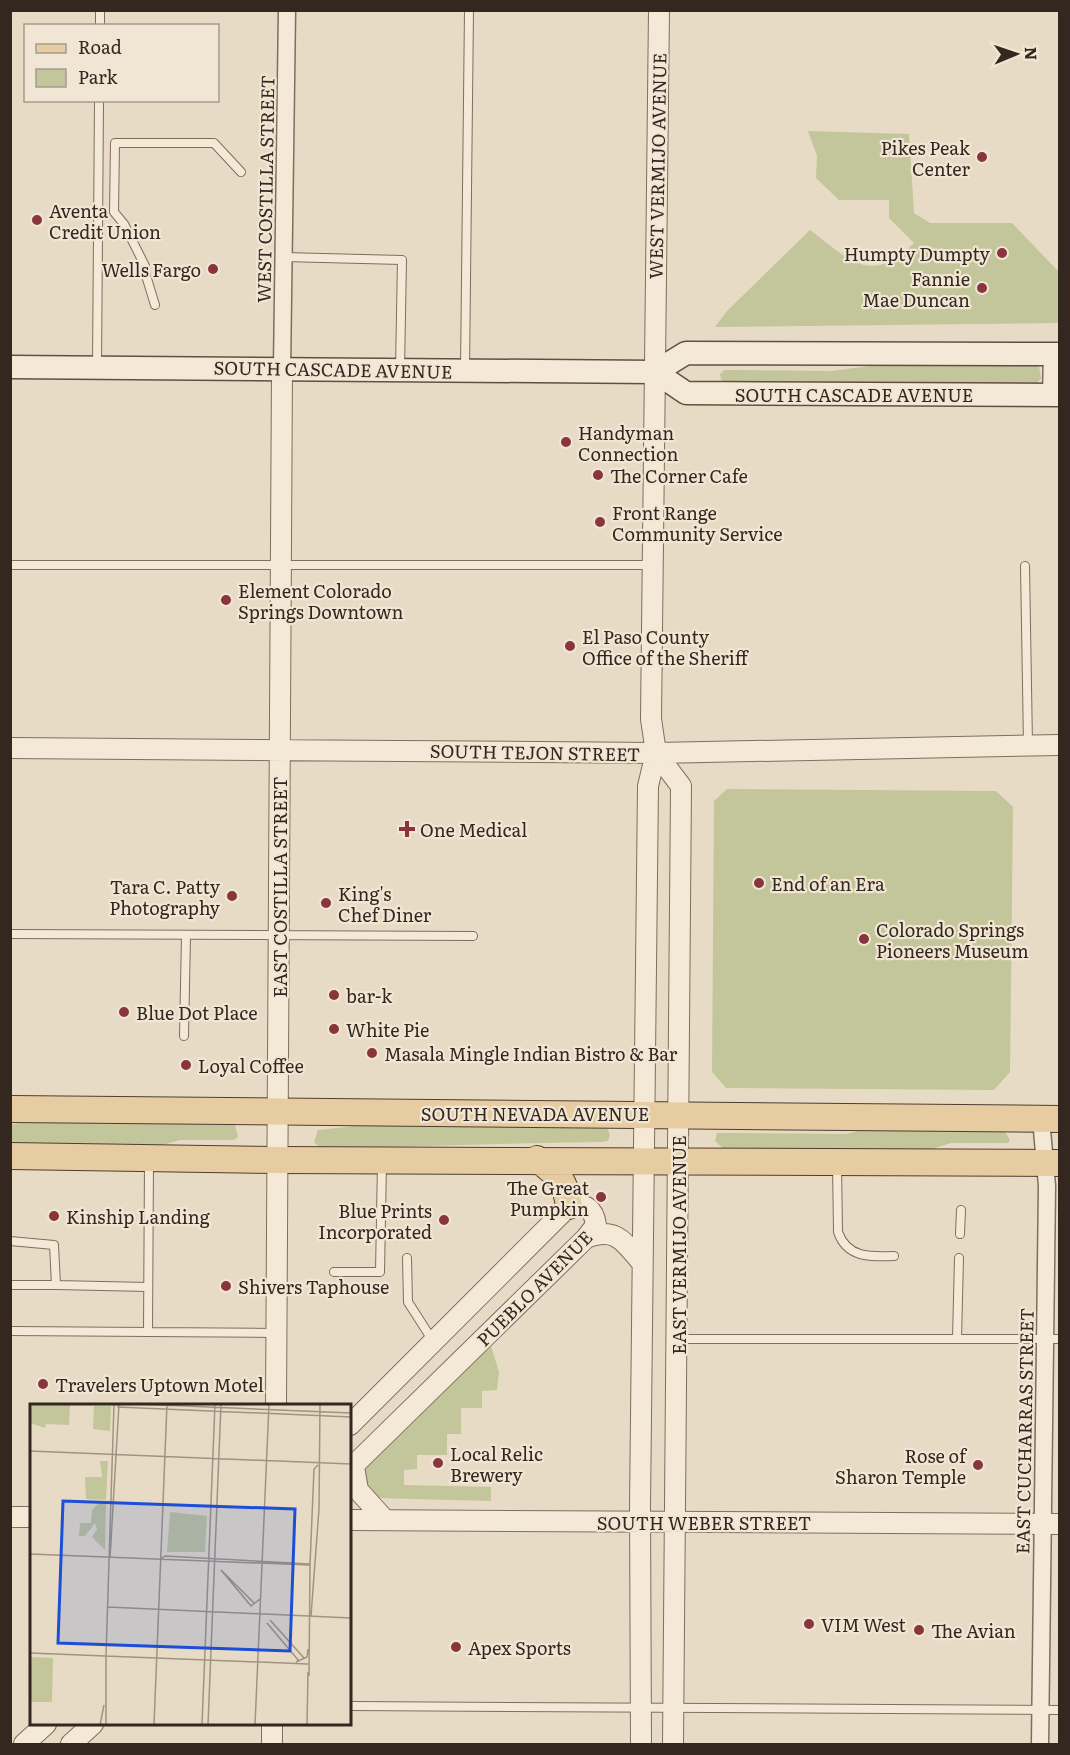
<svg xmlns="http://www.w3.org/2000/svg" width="1070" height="1755" font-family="Literata,serif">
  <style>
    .green { fill: #c3c59a }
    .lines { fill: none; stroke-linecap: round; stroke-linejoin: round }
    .service-casing { stroke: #816d5d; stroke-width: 10 }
    .minor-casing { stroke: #816d5d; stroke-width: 19 }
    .tertiary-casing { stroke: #816d5d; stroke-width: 22 }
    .secondary-casing { stroke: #634f41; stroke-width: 25 }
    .primary-casing { stroke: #4f3d31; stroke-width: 28 }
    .service { stroke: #f4e9d7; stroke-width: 8 }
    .minor { stroke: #f4e9d7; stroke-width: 16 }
    .tertiary { stroke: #f4e9d7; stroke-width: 20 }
    .secondary { stroke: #f4e9d7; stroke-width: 22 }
    .primary { stroke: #e7cca2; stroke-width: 26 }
    .poi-dot { fill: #88353c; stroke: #f1e6d4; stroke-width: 2 }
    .labels { text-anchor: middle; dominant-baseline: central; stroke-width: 4.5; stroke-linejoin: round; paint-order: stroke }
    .poi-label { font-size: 18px; fill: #33271f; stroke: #f1e6d4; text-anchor: start }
    .street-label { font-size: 18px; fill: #33271f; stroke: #f1e6d4 }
    .inset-road { fill: none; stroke: #a09383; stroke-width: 1.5 }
    .view { fill: #1d4ed8; fill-opacity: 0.15; stroke: #1d4ed8; stroke-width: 3 }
    .inset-edge { fill: none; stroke: #33271f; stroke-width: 3 }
  </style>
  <rect width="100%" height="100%" fill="#e8dbc5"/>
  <path class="green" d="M 808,131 L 909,134 L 914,213 L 930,223 L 1012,223 L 1059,272 L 1059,323 L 715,327 L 727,311 L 810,230 C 849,259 870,287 914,243 L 889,218 L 889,200 L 839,200 L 816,178 L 817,156 Z
    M 899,362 L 1039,366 L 1041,378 L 1036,385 L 724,383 L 721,379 L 720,374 L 724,370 L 832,371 Z
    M 727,789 L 996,791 L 1013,807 L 1010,1072 L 994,1090 L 726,1088 L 712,1072 L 714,801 Z
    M 230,1119 L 235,1125 L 238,1137 L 234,1140 L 180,1140 L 156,1147 L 11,1146 L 10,1125 L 33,1120 Z
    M 410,1120 L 607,1127 L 610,1135 L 608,1141 L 602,1142 C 507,1143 414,1147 320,1148 L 314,1142 L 318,1130 Z
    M 874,1127 L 1003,1128 L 1010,1140 L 1008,1143 L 951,1143 L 926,1151 L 724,1149 L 715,1141 L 717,1133 L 846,1134 Z
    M 490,1343 L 499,1372 L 497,1390 L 482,1391 L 482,1408 L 461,1408 L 461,1434 L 447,1434 L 447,1455 L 417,1455 L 417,1469 L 404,1470 L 404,1485 L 491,1487 L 491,1501 L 375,1498 L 366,1490 L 363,1470 Z"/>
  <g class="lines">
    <defs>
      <path id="service" d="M 100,26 L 100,10
        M 283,257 L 402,260 L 400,369
        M 145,266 L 124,224 L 114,212 L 115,143 L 214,143 L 241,172
        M 144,269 L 155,305
        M 97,367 L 99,100
        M 465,370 L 469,10
        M 10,565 L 652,565
        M 1025,566 L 1028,745
        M 10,934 L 473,936
        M 184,1036 L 186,935
        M 837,1164 L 838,1232 C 847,1258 870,1257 894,1256
        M 960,1234 L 961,1210
        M 10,1241 L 54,1245 L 56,1285 L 10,1285
        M 407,1258 L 408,1302 L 433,1341
        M 334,1272 L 380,1272 L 382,1163
        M 56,1285 L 148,1287
        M 10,1331 L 276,1333
        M 148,1332 L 149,1161
        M 678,1339 L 1060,1339
        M 957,1339 L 959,1258
        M 350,1706 L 1060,1710"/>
      <path id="minor" d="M 282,369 L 287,10
        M 1051,395 L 1052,354
        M 1040,1744 L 1047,1186 L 1041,1119"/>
      <path id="tertiary" d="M 10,748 L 656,753 L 1060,745
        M 656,753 L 681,786 L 673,1744
        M 586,1238 C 616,1226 624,1242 642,1263
        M 276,1406 L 282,369
        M 350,1425 L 569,1206 C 585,1202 594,1209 596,1225 L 586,1238 L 350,1469
        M 354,1467 L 358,1490 L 385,1520
        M 10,1517 L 32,1517
        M 350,1520 L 1060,1524
        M 24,1744 L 46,1724
        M 71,1744 L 93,1724
        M 272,1744 L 272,1724
        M 641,1744 L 640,1507 L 648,786 L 656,753 L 651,719 L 659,10"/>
      <path id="secondary" d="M 10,367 L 655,372 L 686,353 L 1060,354
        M 655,372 L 686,393 L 1060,395"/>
      <path id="primary" d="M 10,1109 L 1060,1119
        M 10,1156 L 277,1160 L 1060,1163
        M 537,1159 C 558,1175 565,1179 569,1206"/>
    </defs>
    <use href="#service" class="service-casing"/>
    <use href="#minor" class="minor-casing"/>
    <use href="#tertiary" class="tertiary-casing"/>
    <use href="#secondary" class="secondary-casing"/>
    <use href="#primary" class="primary-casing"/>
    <use href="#service" class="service"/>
    <use href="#minor" class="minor"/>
    <use href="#tertiary" class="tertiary"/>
    <use href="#secondary" class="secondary"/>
    <use href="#primary" class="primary"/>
  </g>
  <g class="poi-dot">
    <circle cx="982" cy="157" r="6"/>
    <circle cx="37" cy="220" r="6"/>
    <circle cx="1002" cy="253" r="6"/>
    <circle cx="213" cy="269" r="6"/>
    <circle cx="982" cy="288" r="6"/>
    <circle cx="566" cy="442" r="6"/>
    <circle cx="598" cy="475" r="6"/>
    <circle cx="600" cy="522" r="6"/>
    <circle cx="226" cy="600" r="6"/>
    <circle cx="570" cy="646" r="6"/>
    <path d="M404 820h6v6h6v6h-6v6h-6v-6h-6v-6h6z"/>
    <circle cx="759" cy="883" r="6"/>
    <circle cx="232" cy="896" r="6"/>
    <circle cx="326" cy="903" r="6"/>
    <circle cx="864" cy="939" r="6"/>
    <circle cx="334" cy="995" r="6"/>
    <circle cx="124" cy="1012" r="6"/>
    <circle cx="334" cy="1029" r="6"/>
    <circle cx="372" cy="1053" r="6"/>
    <circle cx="186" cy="1065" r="6"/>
    <circle cx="601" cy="1197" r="6"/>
    <circle cx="54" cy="1216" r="6"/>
    <circle cx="444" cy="1220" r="6"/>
    <circle cx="226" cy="1286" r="6"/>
    <circle cx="43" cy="1384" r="6"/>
    <circle cx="438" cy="1463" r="6"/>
    <circle cx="978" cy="1465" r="6"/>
    <circle cx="809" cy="1624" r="6"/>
    <circle cx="919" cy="1630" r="6"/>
    <circle cx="456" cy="1647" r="6"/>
  </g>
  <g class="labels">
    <g class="poi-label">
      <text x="970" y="147" text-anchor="end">Pikes Peak<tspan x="970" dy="21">Center</tspan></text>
      <text x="49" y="210">Aventa<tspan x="49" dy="21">Credit Union</tspan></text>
      <text x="990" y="253" text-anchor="end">Humpty Dumpty</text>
      <text x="201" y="269" text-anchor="end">Wells Fargo</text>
      <text x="970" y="278" text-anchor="end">Fannie<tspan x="970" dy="21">Mae Duncan</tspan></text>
      <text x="578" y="432">Handyman<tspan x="578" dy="21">Connection</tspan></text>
      <text x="610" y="475">The Corner Cafe</text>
      <text x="612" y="512">Front Range<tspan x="612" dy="21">Community Service</tspan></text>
      <text x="238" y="590">Element Colorado<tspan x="238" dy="21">Springs Downtown</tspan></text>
      <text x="582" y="636">El Paso County<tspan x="582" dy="21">Office of the Sheriff</tspan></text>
      <text x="420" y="829">One Medical</text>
      <text x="771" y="883">End of an Era</text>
      <text x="220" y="886" text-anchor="end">Tara C. Patty<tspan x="220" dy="21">Photography</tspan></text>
      <text x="338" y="893">King's<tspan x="338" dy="21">Chef Diner</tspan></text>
      <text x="876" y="929">Colorado Springs<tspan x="876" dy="21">Pioneers Museum</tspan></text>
      <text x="346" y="995">bar-k</text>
      <text x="136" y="1012">Blue Dot Place</text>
      <text x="346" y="1029">White Pie</text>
      <text x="384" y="1053">Masala Mingle Indian Bistro &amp; Bar</text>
      <text x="198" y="1065">Loyal Coffee</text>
      <text x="589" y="1187" text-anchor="end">The Great<tspan x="589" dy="21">Pumpkin</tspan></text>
      <text x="432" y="1210" text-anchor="end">Blue Prints<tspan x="432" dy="21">Incorporated</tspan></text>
      <text x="66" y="1216">Kinship Landing</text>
      <text x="238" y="1286">Shivers Taphouse</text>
      <text x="55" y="1384">Travelers Uptown Motel</text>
      <text x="450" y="1453">Local Relic<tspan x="450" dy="21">Brewery</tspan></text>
      <text x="966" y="1455" text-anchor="end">Rose of<tspan x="966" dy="21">Sharon Temple</tspan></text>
      <text x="821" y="1624">VIM West</text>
      <text x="931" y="1630">The Avian</text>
      <text x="468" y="1647">Apex Sports</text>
    </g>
    <g class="street-label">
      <text transform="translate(657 166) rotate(-89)">WEST VERMIJO AVENUE</text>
      <text transform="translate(265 189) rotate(-89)">WEST COSTILLA STREET</text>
      <text transform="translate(333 369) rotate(1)">SOUTH CASCADE AVENUE</text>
      <text x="854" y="394">SOUTH CASCADE AVENUE</text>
      <text transform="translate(535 752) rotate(1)">SOUTH TEJON STREET</text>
      <text transform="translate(279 887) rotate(-90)">EAST COSTILLA STREET</text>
      <text x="535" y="1113">SOUTH NEVADA AVENUE</text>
      <text transform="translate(678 1245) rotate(-90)">EAST VERMIJO AVENUE</text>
      <text transform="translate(534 1288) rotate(-45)">PUEBLO AVENUE</text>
      <text transform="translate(1024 1431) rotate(-89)">EAST CUCHARRAS STREET</text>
      <text x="704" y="1522">SOUTH WEBER STREET</text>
    </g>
  </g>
  <g transform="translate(30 1404)">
    <rect width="321" height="321" fill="#e8dbc5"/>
    <path d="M 2,0 L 40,0 L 39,21 L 16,20 L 15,24 L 0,19 ZM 64,2 L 81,2 L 80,27 L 63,25 ZM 70,57 L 78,57 L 76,96 L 56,95 L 55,73 L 72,73 ZM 69,99 L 76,100 L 75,146 L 62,133 L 67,125 L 65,119 L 55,132 L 49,132 L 50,119 L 61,119 L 62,106 ZM 140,108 L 177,112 L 175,148 L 137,148 ZM 0,253 L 23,254 L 22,298 L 0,298 Z" fill="#c3c59a"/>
    <path class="inset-road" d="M 107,0 L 321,9M 87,3 L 321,13M 0,47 L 321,60M 0,150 L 280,161M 80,154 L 89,0M 131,155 L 135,152 L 280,160M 224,199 L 191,166 L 221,202 L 230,195M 78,203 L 321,214M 281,212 L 289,105 L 290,0M 240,216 L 274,254M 237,219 L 269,257M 0,249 L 278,260M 76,252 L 84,0M 266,258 L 277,253 L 278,245M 279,272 L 280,161 L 284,65 L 288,61M 70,321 L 74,301M 76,321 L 76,252M 124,321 L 137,0M 172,321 L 185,0M 178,321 L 191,0M 225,321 L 239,0M 277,321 L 278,268"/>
    <path class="view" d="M 33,97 L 265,105 L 260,247 L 28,239 Z"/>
    <rect width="321" height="321" class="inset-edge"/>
  </g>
  <rect width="1070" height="1755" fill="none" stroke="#33271f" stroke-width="24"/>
  <rect x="24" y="24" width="195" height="78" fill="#f1e6d4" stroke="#a59a8c" stroke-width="1.5"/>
  <rect x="36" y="44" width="30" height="9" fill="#e7cca2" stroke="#a59a8c" stroke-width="1.5"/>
  <text x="78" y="54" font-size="18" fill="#33271f">Road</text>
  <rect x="36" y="69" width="30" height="18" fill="#c3c59a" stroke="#a59a8c" stroke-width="1.5"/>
  <text x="78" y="84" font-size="18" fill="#33271f">Park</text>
  <g transform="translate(1016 54) rotate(88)" stroke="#f1e6d4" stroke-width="4.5" paint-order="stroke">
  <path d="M0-4.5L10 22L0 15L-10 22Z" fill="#33271f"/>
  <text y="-9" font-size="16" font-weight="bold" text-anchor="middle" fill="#33271f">N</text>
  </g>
</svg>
